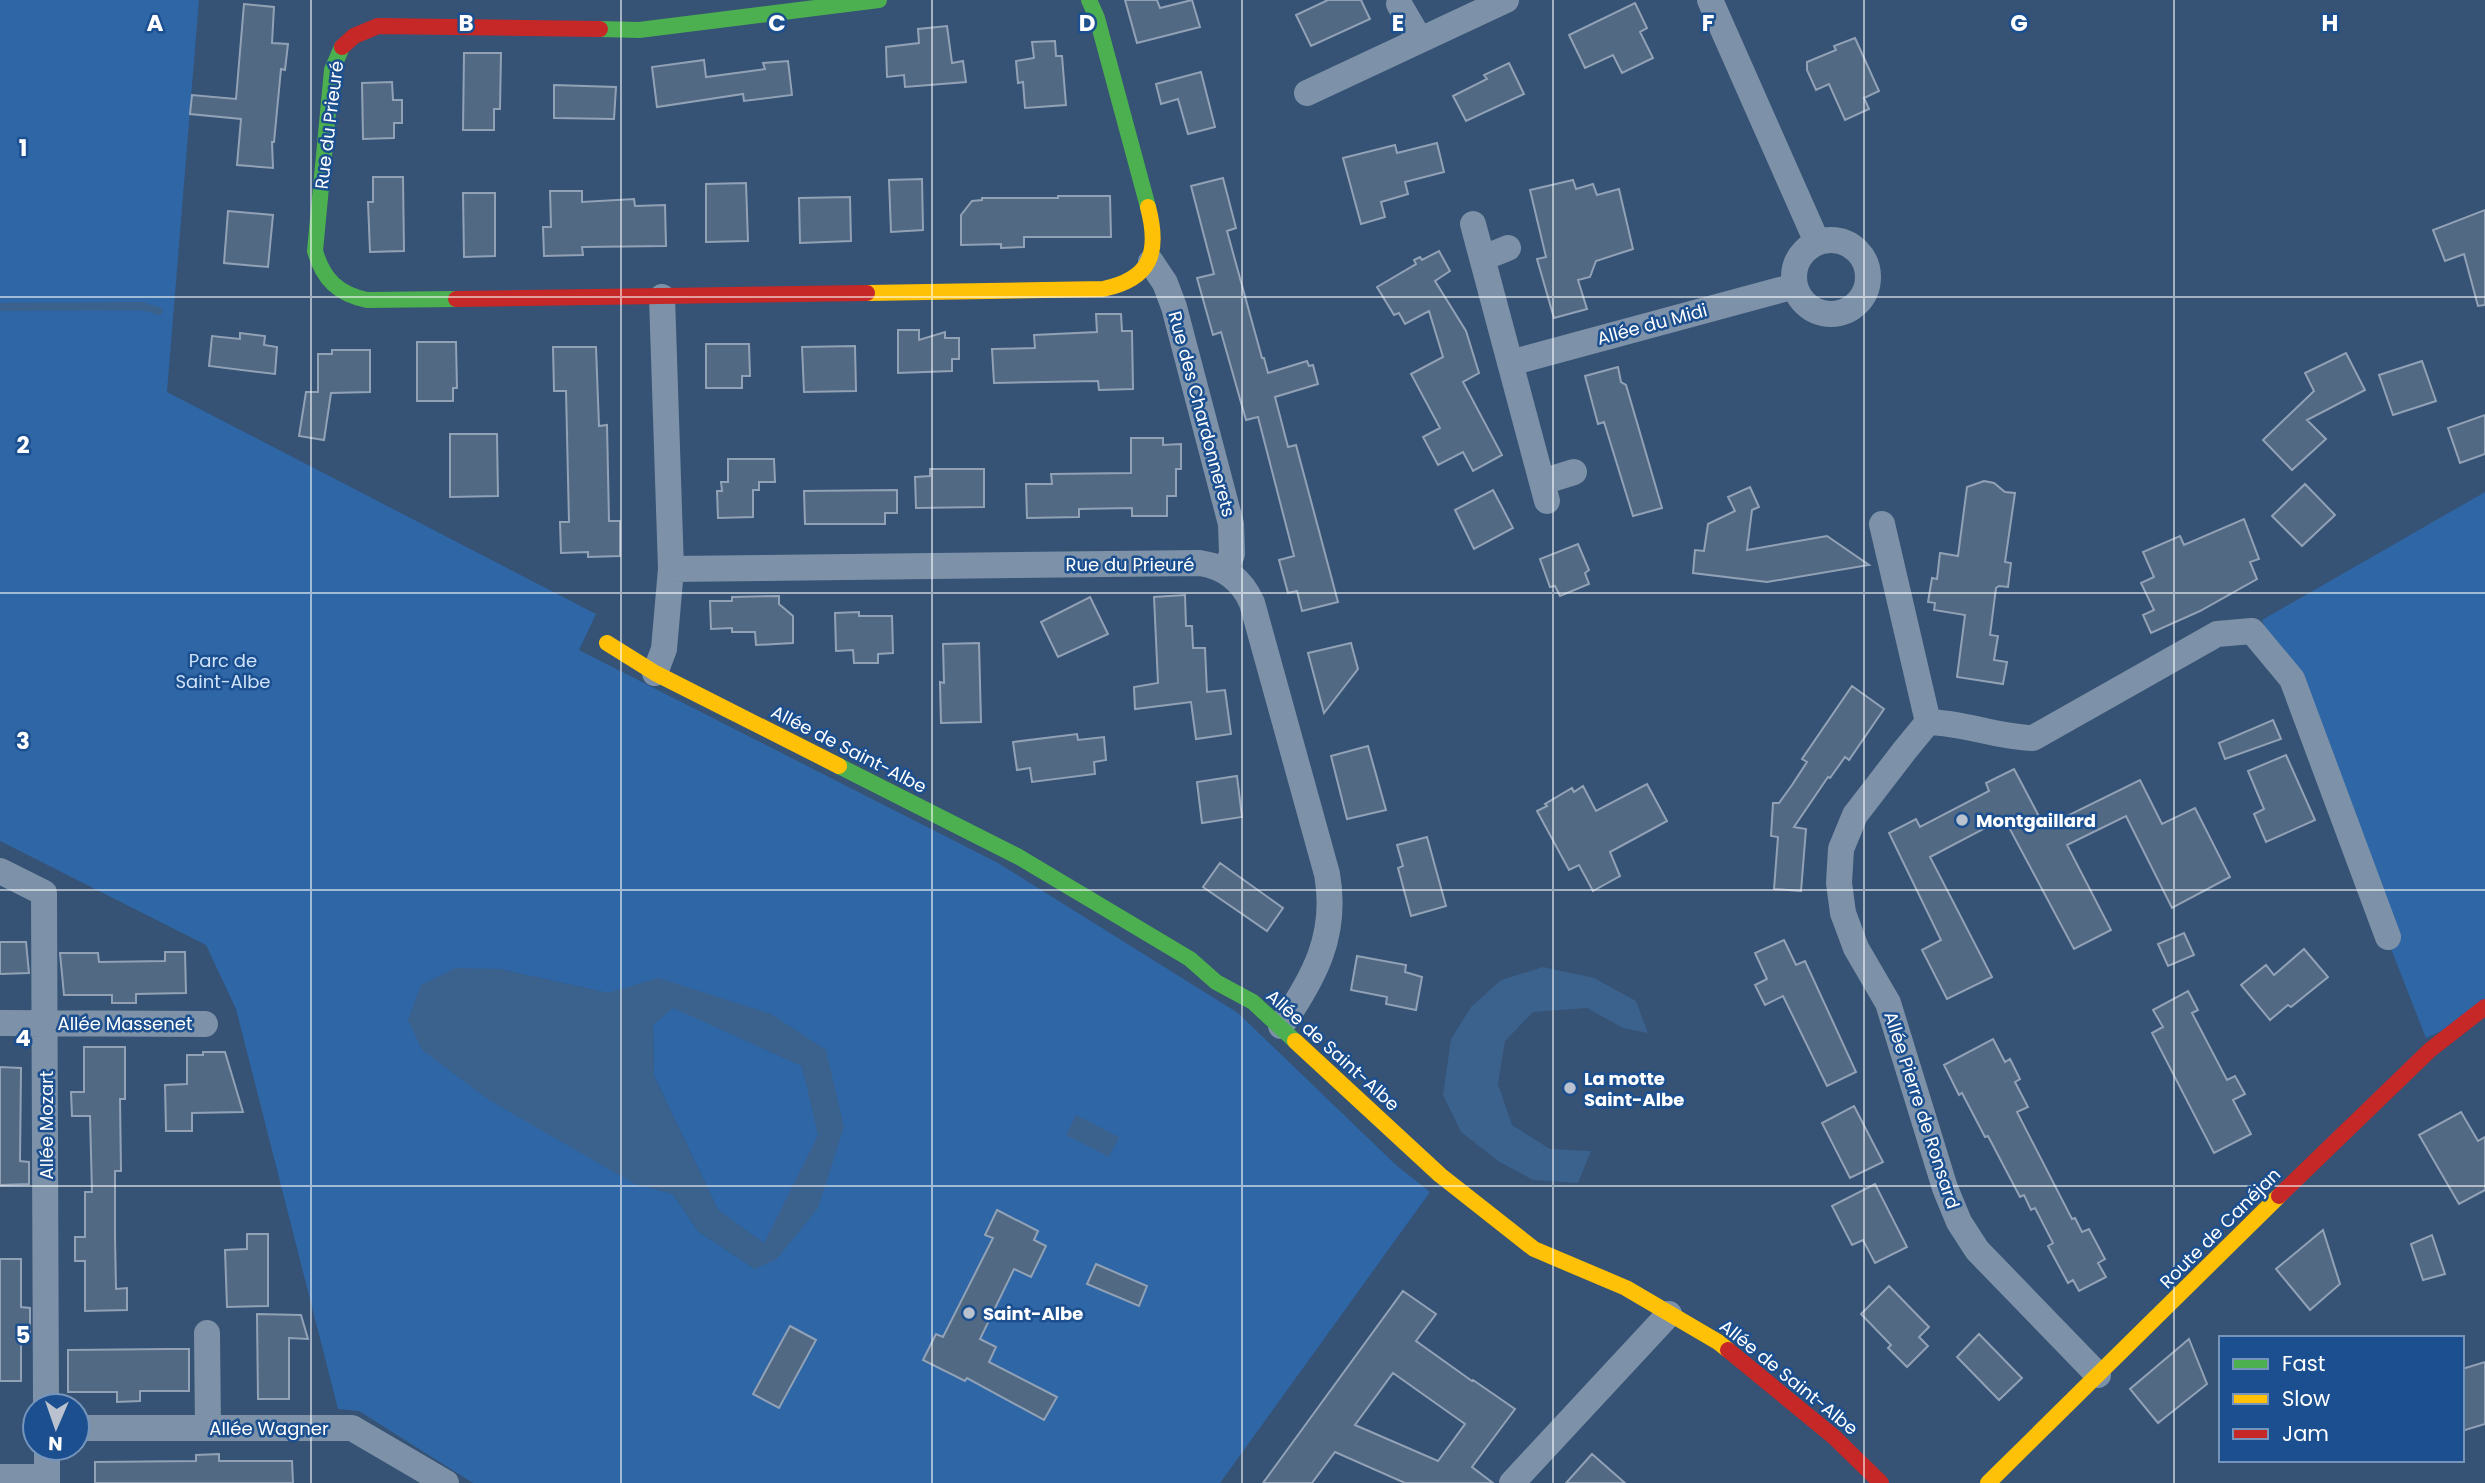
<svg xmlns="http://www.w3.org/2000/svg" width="2485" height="1483" font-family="Poppins,sans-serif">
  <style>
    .green { fill: #2f66a5; fill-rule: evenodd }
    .water { fill: #3b618d; fill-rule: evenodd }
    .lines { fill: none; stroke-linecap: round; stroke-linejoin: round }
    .stream { stroke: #3b618d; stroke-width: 8 }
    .building { fill: #526984; stroke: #92a2b6; stroke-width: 2; fill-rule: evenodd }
    .street { stroke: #7d92a8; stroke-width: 26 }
    .fast { stroke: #4caf50; stroke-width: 16 }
    .slow { stroke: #ffc107; stroke-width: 16 }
    .jam { stroke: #c62828; stroke-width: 16 }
    .grid { fill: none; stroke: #fff; stroke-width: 2; stroke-opacity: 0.55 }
    .poi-dot { fill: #b9c2ce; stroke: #1b4f8f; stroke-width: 2.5 }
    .labels { text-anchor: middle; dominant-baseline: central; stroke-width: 5; stroke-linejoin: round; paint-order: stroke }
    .street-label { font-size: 18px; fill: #fff; stroke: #1b4f8f }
    .park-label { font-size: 18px; fill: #cfe3fa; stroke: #1b4f8f }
    .poi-label { font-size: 18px; font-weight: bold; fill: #fff; stroke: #1b4f8f; text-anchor: start }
    .grid-label { font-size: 23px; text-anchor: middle; font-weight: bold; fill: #fff; stroke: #1b4f8f; stroke-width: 5; stroke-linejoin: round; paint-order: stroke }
  </style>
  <rect width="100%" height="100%" fill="#365274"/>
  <path class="green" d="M 0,0 L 199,0 L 167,392 L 596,614 L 579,650 L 998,863 L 1238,1013 L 1396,1165 L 1430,1192 L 1220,1483 L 473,1483 L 359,1411 L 338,1409 L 236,1009 L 206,945 L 0,841 ZM 499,969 L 608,993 L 771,1014 L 844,1127 L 755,1269 L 698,1231 L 673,1194 L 633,1183 Z
    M 2485,492 L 2485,1011 L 2426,1038 L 2262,620 Z
    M 673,1007 L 802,1066 L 819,1135 L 764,1244 L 718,1210 L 654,1076 L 653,1025 Z"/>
  <path class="water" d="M 1543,967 L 1594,978 L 1636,1001 L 1648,1033 L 1623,1028 L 1587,1008 L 1533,1012 L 1505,1041 L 1498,1084 L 1512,1125 L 1550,1149 L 1591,1151 L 1578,1183 L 1533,1180 L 1498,1161 L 1461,1132 L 1443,1095 L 1451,1039 L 1471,1007 L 1501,980 Z
    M 456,968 L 499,969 L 608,993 L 658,978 L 771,1014 L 826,1050 L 844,1127 L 818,1208 L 777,1259 L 755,1269 L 698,1231 L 673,1194 L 633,1183 L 489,1100 L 422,1050 L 408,1020 L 421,985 ZM 673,1008 L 802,1066 L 818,1135 L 764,1243 L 718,1210 L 654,1076 L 653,1025 Z
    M 1076,1115 L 1119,1137 L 1109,1157 L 1066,1135 Z"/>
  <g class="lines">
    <path class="stream" d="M 0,307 L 142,306 L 159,311"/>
  </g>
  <path class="building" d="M 1125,0 L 1157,0 L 1160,8 L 1192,0 L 1200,27 L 1137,43 Z
    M 1328,0 L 1361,0 L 1370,19 L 1311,46 L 1296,15 Z
    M 1635,3 L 1647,28 L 1640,32 L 1653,58 L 1622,73 L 1613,55 L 1585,68 L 1569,35 Z
    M 244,4 L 274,7 L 272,43 L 288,44 L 285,70 L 281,69 L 274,142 L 272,142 L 273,168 L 237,165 L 241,119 L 190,114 L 192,95 L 236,99 Z
    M 947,26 L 952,63 L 963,61 L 966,82 L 905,87 L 904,75 L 887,77 L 886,47 L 919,43 L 918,29 Z
    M 1855,38 L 1879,91 L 1864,98 L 1869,109 L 1845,120 L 1829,84 L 1816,90 L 1807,70 L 1807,62 L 1836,50 L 1834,46 Z
    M 1055,41 L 1056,56 L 1062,56 L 1066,105 L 1025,108 L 1023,82 L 1018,83 L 1016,61 L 1034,58 L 1032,42 Z
    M 464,53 L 501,53 L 500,109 L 494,109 L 494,130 L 463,130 Z
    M 704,60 L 706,77 L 765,69 L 763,63 L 788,61 L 792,95 L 744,101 L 743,94 L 657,107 L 652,67 Z
    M 1509,63 L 1524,94 L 1466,121 L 1453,96 L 1487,79 L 1484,75 Z
    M 1201,72 L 1215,127 L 1188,134 L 1178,99 L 1161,104 L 1156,84 Z
    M 392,82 L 393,100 L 402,100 L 402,123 L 394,123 L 394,138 L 363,139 L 362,83 Z
    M 554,85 L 616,87 L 614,119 L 554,118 Z
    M 1437,143 L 1444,172 L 1405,182 L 1408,194 L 1381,202 L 1385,217 L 1361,224 L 1343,158 L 1395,145 L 1397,153 Z
    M 373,177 L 403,177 L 404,251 L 370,252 L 368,202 L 373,202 Z
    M 1223,178 L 1236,228 L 1227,231 L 1262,358 L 1264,358 L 1268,373 L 1307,361 L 1309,366 L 1313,365 L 1318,384 L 1275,397 L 1288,447 L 1296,445 L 1338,602 L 1302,611 L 1297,591 L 1288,593 L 1279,560 L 1294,556 L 1258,417 L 1246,420 L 1221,332 L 1213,335 L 1197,278 L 1214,274 L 1191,186 Z
    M 922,179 L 923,230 L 891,232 L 889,180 Z
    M 1573,180 L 1576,189 L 1593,184 L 1597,195 L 1619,189 L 1633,249 L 1596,261 L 1590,277 L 1578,280 L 1587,309 L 1554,318 L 1537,259 L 1546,257 L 1530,190 Z
    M 746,183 L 748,241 L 706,242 L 706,184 Z
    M 550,191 L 582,191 L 582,202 L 634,199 L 635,206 L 665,205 L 666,246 L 582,247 L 583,255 L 544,256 L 543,227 L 551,227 Z
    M 463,193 L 495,193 L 495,256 L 464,257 Z
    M 1058,196 L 1110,196 L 1111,237 L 1024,237 L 1024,247 L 1001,248 L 1001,244 L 961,245 L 961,215 L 972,201 L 982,200 L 982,198 L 1058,198 Z
    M 850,197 L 851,241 L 800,243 L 799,198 Z
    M 2485,210 L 2485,305 L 2478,306 L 2464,254 L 2445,261 L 2433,230 Z
    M 228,211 L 273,215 L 268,267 L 224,263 Z
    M 1439,251 L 1450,271 L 1435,281 L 1466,331 L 1479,373 L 1463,382 L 1502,455 L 1473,471 L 1463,452 L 1438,465 L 1423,437 L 1440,428 L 1411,374 L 1443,357 L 1429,311 L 1405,324 L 1399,313 L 1394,315 L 1377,287 L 1416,264 L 1414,260 L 1420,257 L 1422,260 Z
    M 1096,314 L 1121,314 L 1122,331 L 1132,331 L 1133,389 L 1099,390 L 1098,381 L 994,383 L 992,349 L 1035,348 L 1034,335 L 1097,332 Z
    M 898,330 L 919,330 L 919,340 L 945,332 L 945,338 L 959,338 L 959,359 L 952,359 L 952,371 L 898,373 Z
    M 240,333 L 265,336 L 264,345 L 277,347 L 275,374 L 209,366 L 212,336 L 240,339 Z
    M 417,342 L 456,342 L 457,388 L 453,388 L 453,401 L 417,401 Z
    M 706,344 L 749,344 L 750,376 L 742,376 L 742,388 L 706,388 Z
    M 855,346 L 856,391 L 804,392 L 802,347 Z
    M 553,347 L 596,347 L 599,426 L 607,425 L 609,521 L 620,521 L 620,556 L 588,557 L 588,552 L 561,553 L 560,522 L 569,522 L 566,391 L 554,391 Z
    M 332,350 L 370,350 L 370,392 L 331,393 L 324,440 L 299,436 L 306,392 L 318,392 L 318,354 L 332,354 Z
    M 2346,353 L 2365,390 L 2307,420 L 2326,439 L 2292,470 L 2263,440 L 2314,391 L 2305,373 Z
    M 2422,361 L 2436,401 L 2393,415 L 2379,375 Z
    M 1618,367 L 1621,382 L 1626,385 L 1662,508 L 1633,516 L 1604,422 L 1598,424 L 1585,376 Z
    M 2485,415 L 2485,454 L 2460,463 L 2448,428 Z
    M 450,434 L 497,434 L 498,496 L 450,497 Z
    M 1131,438 L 1163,438 L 1163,445 L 1181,444 L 1181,469 L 1176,469 L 1176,496 L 1167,496 L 1167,516 L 1132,516 L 1132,508 L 1079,509 L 1079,517 L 1027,518 L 1026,484 L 1052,484 L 1051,474 L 1131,473 Z
    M 728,459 L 774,459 L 775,482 L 759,482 L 759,490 L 753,490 L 753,517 L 718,518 L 717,491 L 722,491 L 721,482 L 728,482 Z
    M 930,469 L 984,469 L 984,507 L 916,508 L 915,477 L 930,476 Z
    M 1984,481 L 1994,483 L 2005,492 L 2015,493 L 2005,562 L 2011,563 L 2008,587 L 1999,586 L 1996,588 L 1990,635 L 1998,636 L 1994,660 L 2007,662 L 2003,684 L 1957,677 L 1965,615 L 1934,610 L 1935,603 L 1928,602 L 1932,578 L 1937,579 L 1940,553 L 1958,556 L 1967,487 Z
    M 2305,484 L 2335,515 L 2302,546 L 2272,516 Z
    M 1750,487 L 1759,507 L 1752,510 L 1747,550 L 1827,536 L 1869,565 L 1767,582 L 1693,573 L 1695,550 L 1704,551 L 1708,524 L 1735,511 L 1728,497 Z
    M 897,490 L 897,513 L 885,513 L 885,524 L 805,524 L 804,491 Z
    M 1493,490 L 1513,528 L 1474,549 L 1455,510 Z
    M 2244,519 L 2259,559 L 2250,562 L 2257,579 L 2200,611 L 2151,633 L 2143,615 L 2154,610 L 2141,583 L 2154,577 L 2143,552 L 2180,536 L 2184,545 Z
    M 1578,544 L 1589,570 L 1585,573 L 1589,584 L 1560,596 L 1555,586 L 1550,587 L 1540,559 Z
    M 1185,595 L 1186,626 L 1192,626 L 1193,648 L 1205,648 L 1207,692 L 1225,690 L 1231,734 L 1196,739 L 1191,702 L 1135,709 L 1134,687 L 1158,683 L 1154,597 Z
    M 779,596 L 779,604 L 793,616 L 793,643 L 756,645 L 755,632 L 732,632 L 732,628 L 711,629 L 710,601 L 732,601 L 732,597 Z
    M 1090,597 L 1108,634 L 1058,657 L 1041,622 Z
    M 859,612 L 859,616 L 892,616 L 893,653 L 878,654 L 878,663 L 854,663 L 853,650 L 836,651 L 835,613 Z
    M 979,643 L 981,722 L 941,723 L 940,682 L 944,683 L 943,644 Z
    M 1351,643 L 1358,669 L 1324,713 L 1308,653 Z
    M 1852,686 L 1884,709 L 1849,760 L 1845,757 L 1830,778 L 1828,777 L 1794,827 L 1806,829 L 1801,891 L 1774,889 L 1778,837 L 1771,836 L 1773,803 L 1779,803 L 1792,785 L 1807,762 L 1802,759 Z
    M 2273,720 L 2281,739 L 2225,759 L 2219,743 Z
    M 1077,734 L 1078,740 L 1104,737 L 1106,760 L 1094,762 L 1095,774 L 1032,782 L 1030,768 L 1017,770 L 1013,742 Z
    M 1368,746 L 1386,810 L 1347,819 L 1331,756 Z
    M 2286,755 L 2315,820 L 2266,842 L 2254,814 L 2264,809 L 2248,771 Z
    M 2014,769 L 2042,822 L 2046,819 L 2049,825 L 2140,780 L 2162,824 L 2195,808 L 2230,877 L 2172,908 L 2126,816 L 2067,845 L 2111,930 L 2074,949 L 2004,818 L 1930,857 L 1992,977 L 1947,999 L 1922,950 L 1941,940 L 1889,833 L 1916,819 L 1920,827 L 1989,791 L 1986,783 Z
    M 1237,776 L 1242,817 L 1202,823 L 1197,782 Z
    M 1647,784 L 1667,821 L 1610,852 L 1620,876 L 1593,891 L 1579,865 L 1569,870 L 1537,811 L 1547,806 L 1545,804 L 1572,788 L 1574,792 L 1583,786 L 1596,811 Z
    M 1427,837 L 1446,906 L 1411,916 L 1398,868 L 1403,866 L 1397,845 Z
    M 1220,863 L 1283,908 L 1267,931 L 1203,887 Z
    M 2184,933 L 2194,955 L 2168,966 L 2158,944 Z
    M 1784,940 L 1796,965 L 1805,961 L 1856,1072 L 1827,1086 L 1783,996 L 1765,1005 L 1755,985 L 1767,979 L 1755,953 Z
    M 0,942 L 26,942 L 29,973 L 0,974 Z
    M 2304,949 L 2328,977 L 2291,1007 L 2288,1005 L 2270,1020 L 2241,985 L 2266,965 L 2274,975 Z
    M 165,952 L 185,952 L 186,993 L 136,994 L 136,1003 L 112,1003 L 112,995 L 64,995 L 60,953 L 98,953 L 99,962 L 165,961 Z
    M 1357,956 L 1406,965 L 1405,972 L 1422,977 L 1416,1010 L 1386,1004 L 1387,997 L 1351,990 Z
    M 2188,991 L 2198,1010 L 2192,1013 L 2227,1080 L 2235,1076 L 2245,1094 L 2233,1100 L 2251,1134 L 2214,1153 L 2152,1033 L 2163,1027 L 2153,1010 Z
    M 1993,1039 L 2005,1062 L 2010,1059 L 2020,1079 L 2015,1082 L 2028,1107 L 2017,1112 L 2072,1219 L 2075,1218 L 2082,1232 L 2089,1229 L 2105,1259 L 2098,1263 L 2106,1277 L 2079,1291 L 2073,1280 L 2068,1283 L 2048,1246 L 2053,1243 L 2035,1208 L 2031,1210 L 2024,1195 L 2020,1197 L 1988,1136 L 1985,1137 L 1962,1093 L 1959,1095 L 1944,1065 Z
    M 84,1047 L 125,1047 L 125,1099 L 120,1099 L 121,1171 L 115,1171 L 115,1237 L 116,1289 L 127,1288 L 127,1310 L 85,1311 L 85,1261 L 75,1261 L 75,1237 L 85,1237 L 85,1192 L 92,1192 L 90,1116 L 72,1116 L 71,1092 L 84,1092 Z
    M 203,1052 L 225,1052 L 243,1112 L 192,1113 L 192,1131 L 166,1131 L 165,1085 L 187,1084 L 187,1055 L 203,1055 Z
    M 0,1067 L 21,1068 L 20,1161 L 29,1162 L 29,1184 L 0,1185 Z
    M 1854,1106 L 1883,1162 L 1850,1178 L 1822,1123 Z
    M 2461,1112 L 2478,1141 L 2485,1137 L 2485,1190 L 2459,1204 L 2419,1135 Z
    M 1875,1184 L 1907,1247 L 1875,1263 L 1863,1240 L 1852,1245 L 1832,1206 Z
    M 997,1210 L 1038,1231 L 1034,1240 L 1046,1246 L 1031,1277 L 1014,1269 L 980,1339 L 996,1347 L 989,1362 L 1057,1397 L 1044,1420 L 967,1378 L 965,1381 L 923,1360 L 936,1334 L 943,1337 L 993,1238 L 985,1235 Z
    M 2323,1230 L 2340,1284 L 2310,1310 L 2276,1269 Z
    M 247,1234 L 268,1234 L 268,1306 L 227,1307 L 225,1250 L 247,1249 Z
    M 2432,1235 L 2445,1274 L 2423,1280 L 2411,1244 Z
    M 0,1259 L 21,1259 L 21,1307 L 30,1308 L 30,1332 L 21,1332 L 21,1381 L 0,1381 Z
    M 1096,1264 L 1147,1286 L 1139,1306 L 1087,1284 Z
    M 1889,1286 L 1929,1327 L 1919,1337 L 1928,1346 L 1907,1367 L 1888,1348 L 1891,1345 L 1861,1314 Z
    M 1403,1291 L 1436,1314 L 1416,1341 L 1472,1381 L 1473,1380 L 1515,1409 L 1472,1467 L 1493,1483 L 1405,1483 L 1335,1452 L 1312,1483 L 1263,1483 ZM 1393,1373 L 1465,1424 L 1438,1461 L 1355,1425 Z
    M 257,1314 L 301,1315 L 308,1339 L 289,1338 L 289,1399 L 258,1399 Z
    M 790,1326 L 816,1340 L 779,1408 L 753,1394 Z
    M 1979,1334 L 2022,1378 L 1999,1400 L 1957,1357 Z
    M 2189,1339 L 2207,1384 L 2158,1423 L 2130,1389 Z
    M 168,1349 L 189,1349 L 189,1391 L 140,1391 L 140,1401 L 117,1402 L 117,1392 L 68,1392 L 68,1350 Z
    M 2485,1362 L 2485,1424 L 2462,1431 L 2462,1369 Z
    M 219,1454 L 219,1461 L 292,1461 L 293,1483 L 95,1483 L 95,1462 L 196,1461 L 196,1455 Z
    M 1592,1454 L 1625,1483 L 1566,1483 Z"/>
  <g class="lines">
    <path class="street" d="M 1710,0 L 1817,242
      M 1399,4 L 1420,40
      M 1307,93 L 1506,0
      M 1473,224 L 1547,501
      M1794 277a37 37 0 1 1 74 0a37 37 0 1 1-74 0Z
      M 1483,258 L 1508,248
      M 1151,262 L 1165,283 L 1174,307 L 1231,524 L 1232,554 L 1225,571
      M 1510,363 L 1795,286
      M 1542,482 L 1574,472
      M 1882,524 L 1928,722
      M 671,569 L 1200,563 C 1225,567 1242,580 1252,603 L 1327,874 C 1338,935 1314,978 1281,1026
      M 655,673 L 664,649 L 671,569 L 662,297
      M 0,871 L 44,893 L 46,1406
      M 0,1023 L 205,1024
      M 207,1333 L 208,1428
      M 2098,1375 L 1977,1250 L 1959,1222 L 1945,1188 L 1888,1003 L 1856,948 L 1843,913 L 1839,883 L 1841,849 L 1855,815 L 1905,750 L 1928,722 C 1965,723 1997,737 2033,738 L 2217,634 L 2252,631 L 2292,679 L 2388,937
      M 77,1428 L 352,1428 L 446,1483
      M 47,1448 L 47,1483
      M 0,1477 L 47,1477
      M 1512,1483 L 1669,1314"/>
    <path class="fast" d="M 1089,0 L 1097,18 L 1148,207
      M 600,29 L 639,30 L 879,0
      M 342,47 L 332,70 L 315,251 C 323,279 338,294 367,300 L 456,299
      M 839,766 L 1019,857 L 1190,959 L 1216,982 L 1253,1002 L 1295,1041"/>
    <path class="slow" d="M 867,293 L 1103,289 C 1151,279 1160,253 1148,207
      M 607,643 L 655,673 L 839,766
      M 1295,1041 L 1440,1175 L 1534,1249 L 1626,1288 L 1718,1342 L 1728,1350
      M 1988,1483 L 2279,1196"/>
    <path class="jam" d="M 342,47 L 354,36 L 378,26 L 600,29
      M 456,299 L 867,293
      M 2279,1196 L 2430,1050 L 2485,1007
      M 1728,1350 L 1834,1437 L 1881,1483"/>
  </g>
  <path class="grid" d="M 311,0 L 311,1483M 621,0 L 621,1483M 932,0 L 932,1483M 1242,0 L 1242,1483M 1553,0 L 1553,1483M 1864,0 L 1864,1483M 2174,0 L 2174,1483M 0,297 L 2485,297M 0,593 L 2485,593M 0,890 L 2485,890M 0,1186 L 2485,1186"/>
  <g class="poi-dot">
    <circle cx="1962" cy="820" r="7"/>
    <circle cx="1570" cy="1088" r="7"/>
    <circle cx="969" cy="1313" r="7"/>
  </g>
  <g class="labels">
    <g class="street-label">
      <text transform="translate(329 125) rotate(-83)">Rue du Prieuré</text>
      <text transform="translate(1652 324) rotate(-15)">Allée du Midi</text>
      <text transform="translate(1202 414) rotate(75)">Rue des Chardonnerets</text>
      <text x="1130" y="564">Rue du Prieuré</text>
      <text transform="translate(849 749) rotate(27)">Allée de Saint-Albe</text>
      <text x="125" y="1023">Allée Massenet</text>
      <text transform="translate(1333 1050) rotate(42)">Allée de Saint-Albe</text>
      <text transform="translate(1922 1110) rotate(72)">Allée Pierre de Ronsard</text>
      <text transform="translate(46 1125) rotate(-90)">Allée Mozart</text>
      <text transform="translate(2220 1228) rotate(-45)">Route de Canéjan</text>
      <text transform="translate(1789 1377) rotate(39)">Allée de Saint-Albe</text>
      <text x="269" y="1428">Allée Wagner</text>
    </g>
    <g class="park-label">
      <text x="223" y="660">Parc de<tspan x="223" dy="21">Saint-Albe</tspan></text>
    </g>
    <g class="poi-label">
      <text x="1976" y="820">Montgaillard</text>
      <text x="1584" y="1078">La motte<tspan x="1584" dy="21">Saint-Albe</tspan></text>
      <text x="983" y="1313">Saint-Albe</text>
    </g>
  </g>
  <g class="grid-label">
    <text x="155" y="31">A</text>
    <text x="466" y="31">B</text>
    <text x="777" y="31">C</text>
    <text x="1087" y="31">D</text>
    <text x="1398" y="31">E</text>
    <text x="1708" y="31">F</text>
    <text x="2019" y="31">G</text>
    <text x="2330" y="31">H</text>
    <text x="23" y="156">1</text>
    <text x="23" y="453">2</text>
    <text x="23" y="749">3</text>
    <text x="23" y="1046">4</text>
    <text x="23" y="1343">5</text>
  </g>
  <rect x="2219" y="1336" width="245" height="126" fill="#1b4f8f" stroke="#7695bc" stroke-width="2"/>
  <rect x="2233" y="1359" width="35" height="10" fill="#4caf50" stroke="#7695bc" stroke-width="2"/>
  <text x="2282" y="1371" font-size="21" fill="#ffffff">Fast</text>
  <rect x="2233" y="1394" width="35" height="10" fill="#ffc107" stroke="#7695bc" stroke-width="2"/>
  <text x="2282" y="1406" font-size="21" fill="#ffffff">Slow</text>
  <rect x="2233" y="1429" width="35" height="10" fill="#c62828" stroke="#7695bc" stroke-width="2"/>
  <text x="2282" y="1441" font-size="21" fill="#ffffff">Jam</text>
  <g transform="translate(56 1427) rotate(182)"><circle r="33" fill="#1b4f8f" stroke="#7695bc" stroke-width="2"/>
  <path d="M0-5L12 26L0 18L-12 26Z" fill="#b9c2ce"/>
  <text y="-10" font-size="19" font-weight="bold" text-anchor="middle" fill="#ffffff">N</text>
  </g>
</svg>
